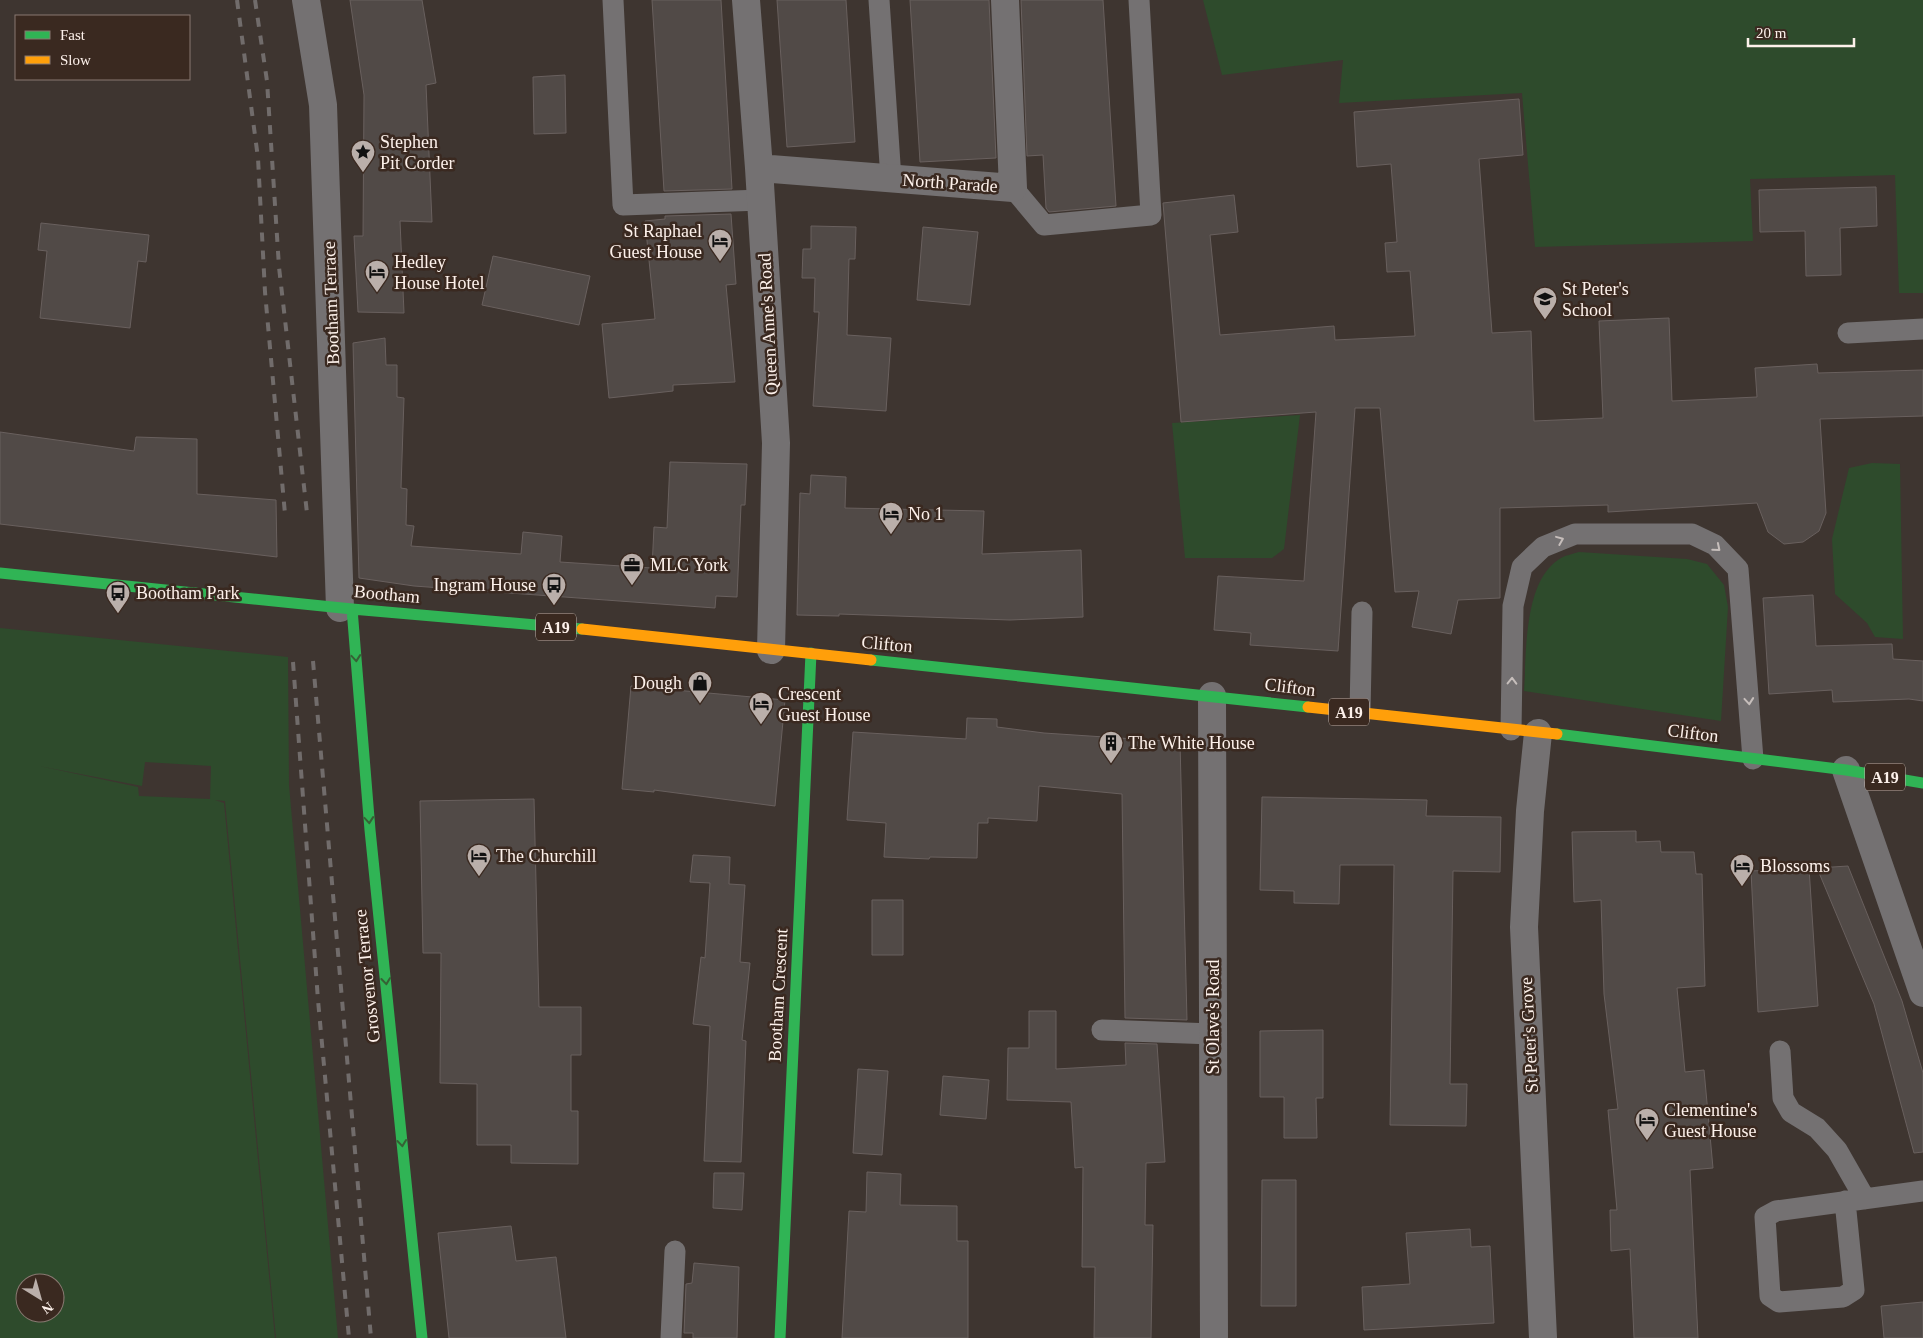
<svg xmlns="http://www.w3.org/2000/svg" width="1923" height="1338" font-family="'Times New Roman',serif">
  <style>
    .green { fill: #2e4b2c; fill-rule: evenodd }
    .building { fill: #514a47; stroke: #69605e }
    .lines { fill: none; stroke-linecap: round; stroke-linejoin: round }
    .lane { stroke: #747172; stroke-width: 21 }
    .street { stroke: #747172; stroke-width: 28 }
    .fast { stroke: #30b455; stroke-width: 11 }
    .slow { stroke: #ff9f0a; stroke-width: 11 }
    .rail { stroke: #716c6b; stroke-width: 4; stroke-dasharray: 9 9; stroke-linecap: butt }
    .oneway { stroke: #c6bebb }
    .oneway2 { stroke: #366135 }
    .labels { text-anchor: middle; dominant-baseline: central; stroke-width: 5; stroke-linejoin: round; paint-order: stroke }
    .shield { fill: #3a2920; stroke: #c2b5ae; stroke-width: 1 }
    .shield-label { font-size: 16px; font-weight: bold; fill: #fdf1eb }
    .poi-label { font-size: 18px; fill: #fdf1eb; stroke: #3a2920; text-anchor: start }
    .street-label { font-size: 18px; fill: #fdf1eb; stroke: #3a2920 }
  </style>
  <rect width="100%" height="100%" fill="#3e3530"/>
  <path class="green" d="M 1203,0 L 1923,0 L 1923,293 L 1899,293 L 1895,175 L 1750,179 L 1753,241 L 1535,247 L 1522,93 L 1339,103 L 1343,60 L 1222,75 Z
    M 1300,415 L 1284,549 L 1272,558 L 1185,558 L 1172,423 Z
    M 1872,463 L 1900,464 L 1903,639 L 1875,637 L 1867,623 L 1835,594 L 1832,539 L 1849,468 Z
    M 1579,552 L 1687,559 L 1707,564 L 1724,585 L 1728,607 L 1721,721 L 1524,691 C 1527,652 1523,580 1561,558 C 1566,555 1573,554 1579,552 Z
    M 0,628 L 288,657 L 289,785 L 338,1338 L 276,1338 L 225,801 L 215,800 L 224,803 L 275,1338 L 0,1338 ZM 145,762 L 211,766 L 210,799 L 139,796 L 138,787 L 39,766 L 142,786 ZM 25,1283 L 55,1283 L 55,1313 L 25,1313 Z"/>
  <path class="building" d="M 350,0 L 422,0 L 436,83 L 426,85 L 432,222 L 400,221 L 404,313 L 358,312 L 354,236 L 363,236 L 364,95 Z
    M 652,0 L 721,0 L 732,189 L 664,191 Z
    M 777,0 L 846,0 L 855,142 L 787,147 Z
    M 910,0 L 989,0 L 996,158 L 920,162 Z
    M 1021,0 L 1103,0 L 1116,206 L 1049,212 L 1046,208 L 1043,155 L 1027,156 Z
    M 565,75 L 566,133 L 534,134 L 533,77 Z
    M 1519,99 L 1523,155 L 1479,159 L 1492,333 L 1531,331 L 1534,421 L 1603,418 L 1599,321 L 1669,318 L 1672,401 L 1757,397 L 1755,368 L 1817,364 L 1818,373 L 1923,370 L 1923,416 L 1820,419 L 1826,513 L 1819,531 L 1803,542 L 1784,544 L 1768,532 L 1757,503 L 1608,512 L 1608,505 L 1500,508 L 1500,598 L 1458,600 L 1451,634 L 1412,627 L 1419,591 L 1395,592 L 1380,408 L 1355,408 L 1338,651 L 1250,645 L 1251,633 L 1214,630 L 1218,576 L 1304,581 L 1316,412 L 1181,422 L 1163,203 L 1234,195 L 1238,232 L 1210,235 L 1220,335 L 1334,326 L 1335,340 L 1415,336 L 1410,271 L 1387,272 L 1385,243 L 1397,242 L 1391,164 L 1357,167 L 1354,112 Z
    M 1876,187 L 1877,226 L 1840,228 L 1841,275 L 1806,276 L 1805,231 L 1760,232 L 1759,190 Z
    M 731,214 L 736,284 L 726,285 L 735,382 L 673,385 L 673,391 L 609,398 L 602,324 L 655,319 L 645,221 L 665,219 L 665,216 Z
    M 41,223 L 149,235 L 146,262 L 138,261 L 130,328 L 40,318 L 47,251 L 38,250 Z
    M 811,226 L 856,227 L 855,259 L 849,259 L 847,335 L 891,338 L 886,411 L 813,406 L 819,312 L 814,312 L 815,278 L 802,278 L 803,249 L 811,249 Z
    M 923,227 L 978,232 L 970,305 L 917,300 Z
    M 493,256 L 590,276 L 579,325 L 482,305 Z
    M 385,338 L 386,365 L 397,365 L 397,397 L 404,398 L 401,488 L 407,489 L 406,525 L 414,526 L 411,546 L 521,554 L 523,532 L 562,536 L 560,562 L 652,568 L 654,527 L 667,528 L 670,462 L 747,464 L 745,505 L 741,505 L 737,597 L 716,596 L 715,608 L 414,586 L 359,578 L 353,343 Z
    M 0,432 L 134,451 L 136,437 L 197,439 L 197,494 L 276,500 L 277,557 L 0,524 Z
    M 811,475 L 846,477 L 845,508 L 984,511 L 982,554 L 1081,550 L 1083,617 L 1010,620 L 839,614 L 839,616 L 797,615 L 800,493 L 810,494 Z
    M 1813,595 L 1816,646 L 1892,644 L 1893,659 L 1923,661 L 1923,701 L 1909,699 L 1833,702 L 1832,690 L 1769,694 L 1763,598 Z
    M 631,686 L 785,700 L 775,806 L 654,790 L 654,792 L 622,789 Z
    M 967,718 L 997,719 L 997,727 L 1044,733 L 1180,742 L 1187,1020 L 1125,1018 L 1122,794 L 1039,786 L 1037,821 L 988,818 L 988,823 L 978,823 L 977,858 L 930,857 L 929,859 L 884,857 L 886,823 L 847,820 L 853,732 L 966,739 Z
    M 1262,797 L 1427,800 L 1426,816 L 1501,817 L 1500,872 L 1453,871 L 1450,1084 L 1467,1084 L 1466,1126 L 1390,1125 L 1394,865 L 1340,865 L 1339,904 L 1294,903 L 1294,891 L 1260,890 Z
    M 534,799 L 539,1007 L 581,1007 L 581,1055 L 571,1055 L 571,1111 L 578,1111 L 578,1164 L 511,1163 L 511,1145 L 477,1145 L 477,1084 L 440,1083 L 441,953 L 423,953 L 420,801 Z
    M 1636,831 L 1636,842 L 1660,841 L 1661,852 L 1694,852 L 1696,874 L 1702,874 L 1705,986 L 1677,988 L 1685,1072 L 1704,1070 L 1713,1168 L 1690,1170 L 1698,1338 L 1634,1338 L 1630,1249 L 1611,1251 L 1610,1210 L 1617,1210 L 1608,1110 L 1618,1109 L 1604,994 L 1601,900 L 1574,902 L 1572,832 Z
    M 693,855 L 730,857 L 729,884 L 745,885 L 740,962 L 750,963 L 742,1040 L 746,1041 L 741,1162 L 704,1161 L 710,1026 L 693,1024 L 701,957 L 705,958 L 710,883 L 690,882 Z
    M 1848,866 L 1902,1001 L 1923,1073 L 1923,1152 L 1914,1153 L 1874,1004 L 1817,868 Z
    M 1809,868 L 1818,1006 L 1758,1012 L 1751,871 Z
    M 872,900 L 903,900 L 903,955 L 872,955 Z
    M 1029,1011 L 1056,1011 L 1056,1069 L 1126,1065 L 1125,1043 L 1157,1044 L 1165,1162 L 1146,1163 L 1145,1225 L 1153,1225 L 1151,1338 L 1094,1338 L 1095,1267 L 1082,1267 L 1083,1167 L 1075,1168 L 1071,1102 L 1007,1100 L 1008,1048 L 1029,1048 Z
    M 1323,1030 L 1323,1098 L 1316,1098 L 1317,1138 L 1284,1138 L 1284,1097 L 1260,1097 L 1260,1031 Z
    M 858,1069 L 888,1071 L 882,1155 L 853,1153 Z
    M 943,1076 L 989,1080 L 986,1119 L 940,1115 Z
    M 867,1172 L 901,1174 L 900,1205 L 957,1206 L 957,1241 L 968,1241 L 968,1338 L 842,1338 L 849,1211 L 866,1212 Z
    M 714,1173 L 744,1173 L 742,1210 L 713,1208 Z
    M 1262,1180 L 1296,1180 L 1296,1306 L 1261,1306 Z
    M 511,1226 L 516,1261 L 556,1257 L 566,1338 L 449,1338 L 438,1233 Z
    M 1470,1229 L 1471,1247 L 1490,1246 L 1494,1323 L 1364,1330 L 1362,1287 L 1410,1284 L 1406,1233 Z
    M 694,1263 L 739,1267 L 737,1338 L 693,1338 L 693,1333 L 684,1333 L 686,1284 L 692,1283 Z
    M 1923,1302 L 1923,1338 L 1884,1338 L 1881,1306 Z"/>
  <g class="lines">
    <path class="lane" d="M 613,0 L 623,205 L 761,200
      M 879,0 L 891,179
      M 1013,188 L 1044,225 L 1151,215 L 1139,0
      M 1848,333 L 1923,329
      M 1360,713 L 1362,612
      M 1511,730 L 1513,606 L 1522,567 L 1543,547 L 1575,534 L 1692,534 L 1715,545 L 1738,569 L 1753,759
      M 1102,1030 L 1213,1034
      M 1780,1051 L 1783,1098 L 1791,1112 L 1817,1128 L 1837,1150 L 1865,1199
      M 1845,1201 L 1854,1290 L 1843,1297 L 1779,1302 L 1770,1296 L 1765,1217 L 1776,1211 L 1923,1191
      M 671,1338 L 675,1251"/>
    <path class="street" d="M 306,0 L 323,105 L 340,608
      M 746,0 L 759,168 L 776,443 L 771,650
      M 759,168 L 1013,188 L 1005,0
      M 1212,696 L 1214,1338
      M 1538,733 L 1530,811 L 1524,927 L 1543,1338
      M 1846,770 L 1923,993"/>
    <path class="fast" d="M 0,573 L 352,609 L 582,629
      M 352,609 L 370,830 L 422,1338
      M 871,660 L 1308,707
      M 1557,734 L 1846,770 L 1923,783
      M 780,1338 L 811,653"/>
    <path class="slow" d="M 582,629 L 871,660
      M 1308,707 L 1557,734"/>
    <path class="rail" d="M 237,0 L 258,158 L 265,292 L 285,514
      M 255,0 L 267,81 L 279,267 L 307,513
      M 313,661 L 371,1338
      M 293,662 L 318,1000 L 349,1338"/>
  </g>
  <defs><path id="oneway-chevron" d="M-2-3.5L2.5 0L-2 3.5" fill="none" stroke-width="1.6" stroke-linecap="round" stroke-linejoin="round" transform="scale(1.25)"/></defs>
  <g class="oneway">
    <use href="#oneway-chevron" transform="translate(1560 540) rotate(-22)"/>
    <use href="#oneway-chevron" transform="translate(1717 548) rotate(40)"/>
    <use href="#oneway-chevron" transform="translate(1512 681) rotate(-89)"/>
    <use href="#oneway-chevron" transform="translate(1749 701) rotate(85)"/>
  </g>
  <g class="oneway2">
    <use href="#oneway-chevron" transform="translate(356 658) rotate(85)"/>
    <use href="#oneway-chevron" transform="translate(369 820) rotate(85)"/>
    <use href="#oneway-chevron" transform="translate(386 981) rotate(84)"/>
    <use href="#oneway-chevron" transform="translate(402 1143) rotate(84)"/>
  </g>
  <defs>
    <symbol id="sight-pin" viewBox="-11 -11 22 30"><path d="M0 17L-7.5 6A9.5 9.5 0 1 1 7.5 6Z" fill="#baafaa" stroke="#3a2920"/><path d="M0-6L1.8-2.2L6-1.7L2.9 1.2L3.7 5.4L0 3.3L-3.7 5.4L-2.9 1.2L-6-1.7L-1.8-2.2Z" fill="#111"/></symbol>
    <symbol id="hotel-pin" viewBox="-11 -11 22 30"><path d="M0 17L-7.5 6A9.5 9.5 0 1 1 7.5 6Z" fill="#baafaa" stroke="#3a2920"/><path d="M-6-4.5h1.5V1H6V5H4.5V3h-9V5H-6ZM-4 0a1.8 1.8 0 1 1 3.6 0ZM.5 0V-2.5h3Q6-2.5 6 0Z" fill="#111"/></symbol>
    <symbol id="school-pin" viewBox="-11 -11 22 30"><path d="M0 17L-7.5 6A9.5 9.5 0 1 1 7.5 6Z" fill="#baafaa" stroke="#3a2920"/><path d="M0-5L7-2L0 1L-7-2ZM-4 1L0 2.5L4 1V4Q0 6-4 4Z" fill="#111"/></symbol>
    <symbol id="office-pin" viewBox="-11 -11 22 30"><path d="M0 17L-7.5 6A9.5 9.5 0 1 1 7.5 6Z" fill="#baafaa" stroke="#3a2920"/><path d="M-6-3h4V-5.5h4V-3h4V5H-6ZM-1-4.5V-3h2v-1.5ZM-6 0V1H6V0Z" fill="#111"/></symbol>
    <symbol id="bus-pin" viewBox="-11 -11 22 30"><path d="M0 17L-7.5 6A9.5 9.5 0 1 1 7.5 6Z" fill="#baafaa" stroke="#3a2920"/><path d="M-5-6H5V4H4V6H2V4H-2V6H-4V4H-5ZM-3.5-4V0h7V-4ZM-3.5 1.2v1.5H-2V1.2ZM2 1.2v1.5H3.5V1.2Z" fill="#111"/></symbol>
    <symbol id="shop-pin" viewBox="-11 -11 22 30"><path d="M0 17L-7.5 6A9.5 9.5 0 1 1 7.5 6Z" fill="#baafaa" stroke="#3a2920"/><path d="M-5-2.5h2.3a2.7 3.5 0 0 1 5.4 0H5L5.5 6h-11ZM-1.5-2.5h3a1.5 2.3 0 0 0-3 0Z" fill="#111"/></symbol>
    <symbol id="building-pin" viewBox="-11 -11 22 30"><path d="M0 17L-7.5 6A9.5 9.5 0 1 1 7.5 6Z" fill="#baafaa" stroke="#3a2920"/><path d="M-4-6H4V6H1V3H-1V6H-4ZM-2.5-4.3h1.7v1.8h-1.7ZM.8-4.3h1.7v1.8H.8ZM-2.5-1h1.7V.8h-1.7ZM.8-1h1.7V.8H.8Z" fill="#111"/></symbol>
  </defs>
  <g fill-rule="evenodd">
    <use href="#sight-pin" x="349" y="138" width="28" height="38"/>
    <use href="#hotel-pin" x="706" y="227" width="28" height="38"/>
    <use href="#hotel-pin" x="363" y="258" width="28" height="38"/>
    <use href="#school-pin" x="1531" y="285" width="28" height="38"/>
    <use href="#hotel-pin" x="877" y="500" width="28" height="38"/>
    <use href="#office-pin" x="618" y="551" width="28" height="38"/>
    <use href="#bus-pin" x="540" y="571" width="28" height="38"/>
    <use href="#bus-pin" x="104" y="579" width="28" height="38"/>
    <use href="#shop-pin" x="686" y="669" width="28" height="38"/>
    <use href="#hotel-pin" x="747" y="690" width="28" height="38"/>
    <use href="#building-pin" x="1097" y="729" width="28" height="38"/>
    <use href="#hotel-pin" x="465" y="842" width="28" height="38"/>
    <use href="#hotel-pin" x="1728" y="852" width="28" height="38"/>
    <use href="#hotel-pin" x="1633" y="1106" width="28" height="38"/>
  </g>
  <g class="labels">
    <g class="shield">
      <rect x="536" y="613.5" width="40" height="27" rx="4"/>
      <rect x="1329" y="698.5" width="40" height="27" rx="4"/>
      <rect x="1865" y="763.5" width="40" height="27" rx="4"/>
    </g>
    <g class="shield-label">
      <text x="556" y="627">A19</text>
      <text x="1349" y="712">A19</text>
      <text x="1885" y="777">A19</text>
    </g>
    <g class="poi-label">
      <text x="380" y="142">Stephen<tspan x="380" dy="21">Pit Corder</tspan></text>
      <text x="702" y="231" text-anchor="end">St Raphael<tspan x="702" dy="21">Guest House</tspan></text>
      <text x="394" y="262">Hedley<tspan x="394" dy="21">House Hotel</tspan></text>
      <text x="1562" y="289">St Peter's<tspan x="1562" dy="21">School</tspan></text>
      <text x="908" y="514">No 1</text>
      <text x="650" y="565">MLC York</text>
      <text x="536" y="585" text-anchor="end">Ingram House</text>
      <text x="136" y="593">Bootham Park</text>
      <text x="682" y="683" text-anchor="end">Dough</text>
      <text x="778" y="694">Crescent<tspan x="778" dy="21">Guest House</tspan></text>
      <text x="1128" y="743">The White House</text>
      <text x="496" y="856">The Churchill</text>
      <text x="1760" y="866">Blossoms</text>
      <text x="1664" y="1110">Clementine's<tspan x="1664" dy="21">Guest House</tspan></text>
    </g>
    <g class="street-label">
      <text transform="translate(950 183) rotate(4)">North Parade</text>
      <text transform="translate(331 303) rotate(-92)">Bootham Terrace</text>
      <text transform="translate(768 324) rotate(-93)">Queen Anne's Road</text>
      <text transform="translate(387 594) rotate(5)">Bootham</text>
      <text transform="translate(887 644) rotate(5)">Clifton</text>
      <text transform="translate(1290 687) rotate(7)">Clifton</text>
      <text transform="translate(1693 733) rotate(7)">Clifton</text>
      <text transform="translate(367 976) rotate(-96)">Grosvenor Terrace</text>
      <text transform="translate(778 995) rotate(-87)">Bootham Crescent</text>
      <text transform="translate(1213 1017) rotate(-90)">St Olave's Road</text>
      <text transform="translate(1529 1035) rotate(-93)">St Peter's Grove</text>
    </g>
  </g>
  <rect x="15" y="15" width="175" height="65" fill="#3a2920" stroke="#887971"/>
  <rect x="25" y="31" width="25" height="8" fill="#30b455" stroke="#887971"/>
  <text x="60" y="40" font-size="15" fill="#fdf1eb">Fast</text>
  <rect x="25" y="56" width="25" height="8" fill="#ff9f0a" stroke="#887971"/>
  <text x="60" y="65" font-size="15" fill="#fdf1eb">Slow</text>
  <g transform="translate(40 1298) rotate(143)"><circle r="24" fill="#3a2920" stroke="#887971"/>
  <path d="M0-4L9 19L0 12L-9 19Z" fill="#baafaa"/>
  <text y="-8" font-size="14" font-weight="bold" text-anchor="middle" fill="#fdf1eb">N</text>
  </g>
  <path d="M1748 38v8h106v-8" fill="none" stroke="#fdf1eb" stroke-width="2.5"/>
  <text x="1756" y="38" font-size="15" fill="#fdf1eb" stroke="#3a2920" stroke-width="4" paint-order="stroke">20 m</text>
</svg>
